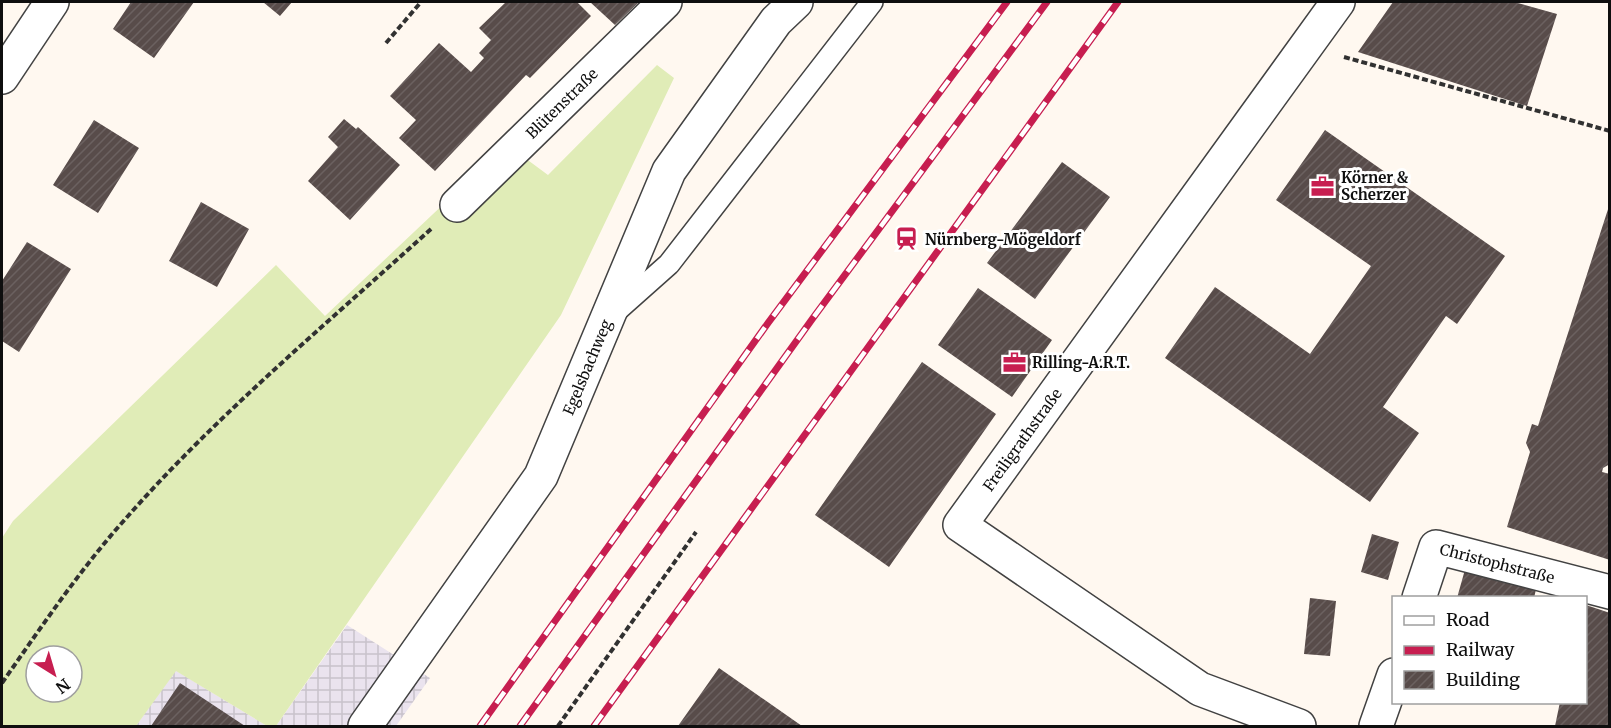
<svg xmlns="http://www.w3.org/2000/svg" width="1611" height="728" font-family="Merriweather,serif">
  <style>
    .industrial { fill: url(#industrial-grid) }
    .grass { fill: #e0ecb7; fill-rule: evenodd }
    .building { fill: url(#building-hatch) }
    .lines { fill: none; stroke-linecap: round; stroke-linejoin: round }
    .lane-casing { stroke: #424242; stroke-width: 24 }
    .street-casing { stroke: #424242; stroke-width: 36 }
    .path { stroke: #313131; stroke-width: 4; stroke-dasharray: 6 3; stroke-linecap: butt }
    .lane { stroke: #fff; stroke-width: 21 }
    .street { stroke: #fff; stroke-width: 33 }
    .rail-casing { stroke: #c71e50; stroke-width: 7 }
    .rail { stroke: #fff; stroke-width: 4.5; stroke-dasharray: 14; stroke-linecap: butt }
    .labels { text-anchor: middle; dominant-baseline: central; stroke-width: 6; stroke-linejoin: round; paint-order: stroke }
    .street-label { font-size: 15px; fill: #0f0f0f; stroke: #fff }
    .poi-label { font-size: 15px; font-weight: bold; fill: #0f0f0f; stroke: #fff; text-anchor: start }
  </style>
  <defs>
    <pattern id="industrial-grid" width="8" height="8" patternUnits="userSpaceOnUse" patternTransform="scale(1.5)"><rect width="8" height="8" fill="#eae3ee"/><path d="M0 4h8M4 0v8" fill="none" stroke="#c8c2cb"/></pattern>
    <pattern id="building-hatch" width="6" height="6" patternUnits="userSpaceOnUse" patternTransform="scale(1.5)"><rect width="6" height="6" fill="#584c4a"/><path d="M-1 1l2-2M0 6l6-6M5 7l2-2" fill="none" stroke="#6b6160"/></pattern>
  </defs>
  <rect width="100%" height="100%" fill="#fff8f0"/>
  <path class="industrial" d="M 347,625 L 430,678 L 396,726 L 276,726 Z
    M 175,670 L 267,726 L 136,726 Z"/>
  <path class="grass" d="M 657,65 L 674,78 L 561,315 L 276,726 L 267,726 L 176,671 L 136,726 L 2,726 L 2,538 L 13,521 L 276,265 L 325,316 L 450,198 L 525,158 L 548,175 ZM 36,656 L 72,656 L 72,692 L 36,692 Z"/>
  <path class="building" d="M 131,2 L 194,2 L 154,58 L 113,29 Z
    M 263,2 L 292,2 L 280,16 Z
    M 506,2 L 577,2 L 591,16 L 530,78 L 526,75 L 435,171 L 399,138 L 416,120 L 390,96 L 439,43 L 471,72 L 484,58 L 479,53 L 491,40 L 479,28 Z
    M 590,2 L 639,2 L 615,25 Z
    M 1393,2 L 1514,2 L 1557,14 L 1527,106 L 1358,52 Z
    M 344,119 L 356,129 L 358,127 L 400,165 L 350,220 L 308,181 L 338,147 L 328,137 Z
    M 94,120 L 139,148 L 98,213 L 53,185 Z
    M 1325,130 L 1505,256 L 1457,324 L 1446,316 L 1383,407 L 1419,433 L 1370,502 L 1165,358 L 1215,287 L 1310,354 L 1371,266 L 1276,200 Z
    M 1062,162 L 1110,197 L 1035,299 L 987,263 Z
    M 201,202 L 249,229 L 217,287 L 169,261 Z
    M 1610,203 L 1610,464 L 1603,468 L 1602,472 L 1610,474 L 1610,560 L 1507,527 L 1530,452 L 1526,443 L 1532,424 L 1538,426 Z
    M 27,242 L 71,269 L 19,352 L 2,341 L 2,281 Z
    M 978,288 L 1052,340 L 1012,397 L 938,345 Z
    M 922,362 L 996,414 L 889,567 L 815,515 Z
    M 1372,534 L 1399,542 L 1388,580 L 1361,572 Z
    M 1466,566 L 1537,585 L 1534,598 L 1457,598 Z
    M 1310,598 L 1336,601 L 1330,656 L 1304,654 Z
    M 1586,605 L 1610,613 L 1610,726 L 1555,726 L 1560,702 L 1586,702 Z
    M 719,668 L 802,726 L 678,726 Z
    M 180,683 L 245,726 L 151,726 Z"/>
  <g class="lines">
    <defs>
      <path id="lane" d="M 615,312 L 669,264 L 872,2"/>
      <g id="street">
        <path d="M 2,77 L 52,2"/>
        <path id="s1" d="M 457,205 L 665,2"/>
        <path id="s2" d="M 1419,598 L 1436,547 L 1610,592"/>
        <path id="s3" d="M 365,726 L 541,476 L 669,171 L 776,21 L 796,2"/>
        <path id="s4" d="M 1299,726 L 1200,689 L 960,525 L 1338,2"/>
        <path d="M 1376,726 L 1394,675"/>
      </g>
    </defs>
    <use href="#lane" class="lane-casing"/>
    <use href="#street" class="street-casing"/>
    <path class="path" d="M 386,43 L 421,2
      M 1344,57 L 1610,131
      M 2,683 C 42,626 81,568 128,516 C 220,412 329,322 432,228
      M 558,726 L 696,532"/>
    <use href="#lane" class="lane"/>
    <use href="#street" class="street"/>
    <defs>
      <path id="rail" d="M 480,726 L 768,323 L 1007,2
        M 520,726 L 813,318 L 1047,2
        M 594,726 L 1118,2"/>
    </defs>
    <use href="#rail" class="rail-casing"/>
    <use href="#rail" class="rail"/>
  </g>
  <defs>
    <symbol id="office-bare" viewBox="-9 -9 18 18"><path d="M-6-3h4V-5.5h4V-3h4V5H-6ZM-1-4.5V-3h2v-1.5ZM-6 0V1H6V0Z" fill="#c71e50" stroke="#fff" stroke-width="2.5" paint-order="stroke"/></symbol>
    <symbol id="station-bare" viewBox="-9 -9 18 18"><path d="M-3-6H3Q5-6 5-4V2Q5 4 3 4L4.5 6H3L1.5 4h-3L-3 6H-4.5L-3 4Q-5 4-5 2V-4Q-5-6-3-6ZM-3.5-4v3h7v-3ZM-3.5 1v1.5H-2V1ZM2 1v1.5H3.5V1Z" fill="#c71e50" stroke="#fff" stroke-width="2.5" paint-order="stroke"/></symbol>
  </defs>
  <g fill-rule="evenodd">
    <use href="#office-bare" x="1306" y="170" width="33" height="33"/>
    <use href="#station-bare" x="890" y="222" width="33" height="33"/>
    <use href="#office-bare" x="998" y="346" width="33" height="33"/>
  </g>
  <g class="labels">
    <g class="street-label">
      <text stroke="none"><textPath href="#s1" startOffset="146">Blütenstraße</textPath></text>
      <text stroke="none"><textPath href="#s3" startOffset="424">Egelsbachweg</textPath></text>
      <text stroke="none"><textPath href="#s4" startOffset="502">Freiligrathstraße</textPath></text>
      <text stroke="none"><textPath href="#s2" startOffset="117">Christophstraße</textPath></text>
    </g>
    <g class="poi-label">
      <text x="1341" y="177">Körner &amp;<tspan x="1341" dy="17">Scherzer</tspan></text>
      <text x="925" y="239">Nürnberg-Mögeldorf</text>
      <text x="1032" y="362">Rilling-A.R.T.</text>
    </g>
  </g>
  <rect width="1611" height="728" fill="none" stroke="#0f0f0f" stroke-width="6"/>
  <rect x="1392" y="596" width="195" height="108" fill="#ffffff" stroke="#9f9f9f" stroke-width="1.5"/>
  <rect x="1404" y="616" width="30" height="9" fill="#ffffff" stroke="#9f9f9f" stroke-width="1.5"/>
  <text x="1446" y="626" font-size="18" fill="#0f0f0f">Road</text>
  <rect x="1404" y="646" width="30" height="9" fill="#c71e50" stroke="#9f9f9f" stroke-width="1.5"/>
  <text x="1446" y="656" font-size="18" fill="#0f0f0f">Railway</text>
  <rect x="1404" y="671" width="30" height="18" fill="url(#building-hatch)" stroke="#9f9f9f" stroke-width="1.5"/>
  <text x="1446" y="686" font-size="18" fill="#0f0f0f">Building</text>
  <g transform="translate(54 674) rotate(143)"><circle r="28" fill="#ffffff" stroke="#9f9f9f" stroke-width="1.5"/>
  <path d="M0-4.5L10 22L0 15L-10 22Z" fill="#c71e50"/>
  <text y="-9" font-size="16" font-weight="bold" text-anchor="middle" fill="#0f0f0f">N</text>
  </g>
</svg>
